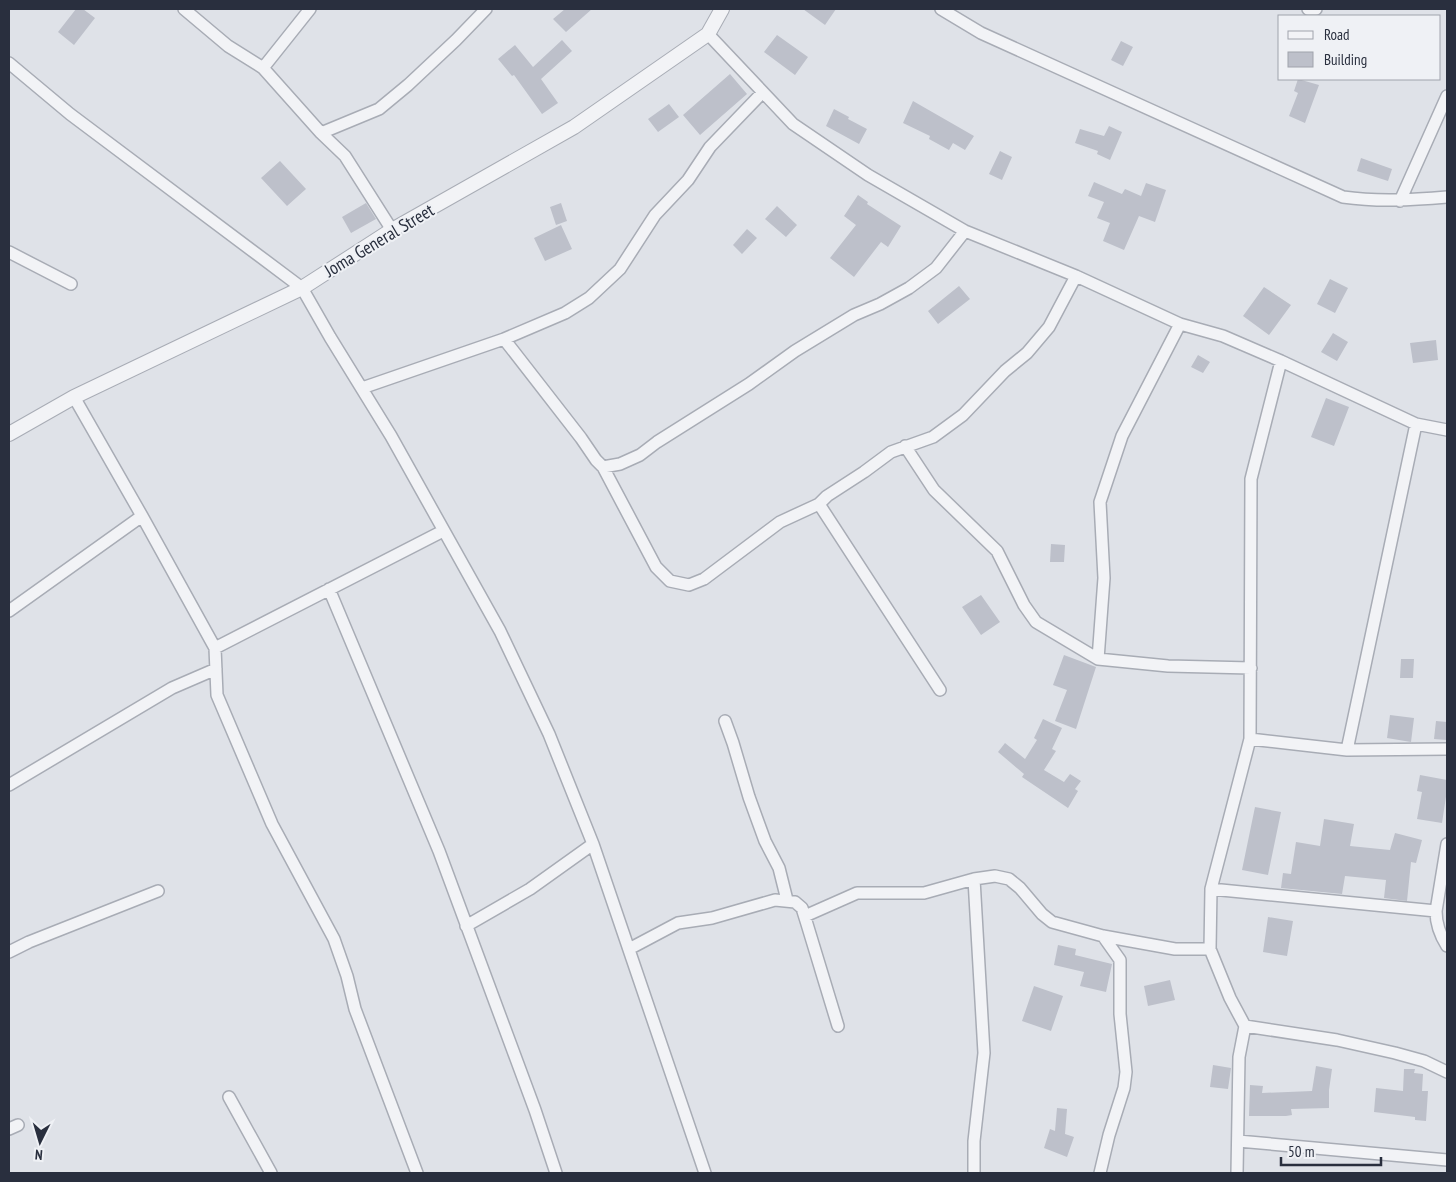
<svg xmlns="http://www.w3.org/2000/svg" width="1456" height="1182" font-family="'PT Sans Narrow',sans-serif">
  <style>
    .building { fill: #bdc0ca }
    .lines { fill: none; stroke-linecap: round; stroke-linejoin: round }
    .minor-casing { stroke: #a8acb5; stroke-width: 14 }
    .tertiary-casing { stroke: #a8acb5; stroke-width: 16 }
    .minor { stroke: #f2f3f6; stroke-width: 11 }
    .tertiary { stroke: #f2f3f6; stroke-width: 14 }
    .labels { text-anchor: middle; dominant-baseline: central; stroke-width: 4; stroke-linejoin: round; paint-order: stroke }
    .street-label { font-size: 18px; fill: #292f3e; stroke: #eff1f5 }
  </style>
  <rect width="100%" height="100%" fill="#dfe2e8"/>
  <path class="building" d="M 76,9 L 83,9 L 95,18 L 74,45 L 58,32 Z
    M 565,9 L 592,9 L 566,32 L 553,19 Z
    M 803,9 L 836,9 L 825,25 Z
    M 777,35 L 808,57 L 795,75 L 764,52 Z
    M 562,40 L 572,51 L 541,79 L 558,103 L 542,114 L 514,75 L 512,76 L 498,59 L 515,45 L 533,67 Z
    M 1121,41 L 1133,47 L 1123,66 L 1111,60 Z
    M 730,74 L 747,94 L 700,135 L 683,115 Z
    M 1298,79 L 1319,85 L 1305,123 L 1289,116 L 1298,93 L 1294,91 Z
    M 913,101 L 974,136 L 965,150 L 953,143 L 949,150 L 929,139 L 930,136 L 903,123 Z
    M 669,104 L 679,117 L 658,132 L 648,119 Z
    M 834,109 L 849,117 L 848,119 L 867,129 L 859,144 L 826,126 Z
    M 1109,126 L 1122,132 L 1110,160 L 1097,154 L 1098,151 L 1075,143 L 1080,129 L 1104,136 Z
    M 1000,151 L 1012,157 L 1002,180 L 989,174 Z
    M 1361,158 L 1392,169 L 1388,181 L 1357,171 Z
    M 280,161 L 306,189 L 287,206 L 261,178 Z
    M 1094,182 L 1122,194 L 1125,189 L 1141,196 L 1146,183 L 1166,190 L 1155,222 L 1139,216 L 1124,250 L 1103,241 L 1110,223 L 1097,218 L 1104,202 L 1088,196 Z
    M 858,195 L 868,202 L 867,204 L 901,226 L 888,247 L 881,242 L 854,277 L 830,258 L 856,225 L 844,216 Z
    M 366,203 L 376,219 L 351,233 L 342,217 Z
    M 561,203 L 567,221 L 556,225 L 550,207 Z
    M 777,206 L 797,225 L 786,237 L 765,219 Z
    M 561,225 L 572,249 L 545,261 L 534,238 Z
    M 747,229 L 757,238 L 742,254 L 733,245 Z
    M 1330,279 L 1348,288 L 1335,313 L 1317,304 Z
    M 959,286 L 970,299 L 938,324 L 928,311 Z
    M 1264,287 L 1291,305 L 1269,335 L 1243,316 Z
    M 1333,333 L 1348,342 L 1337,361 L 1321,352 Z
    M 1436,340 L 1438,360 L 1413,363 L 1410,343 Z
    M 1198,355 L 1210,362 L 1203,373 L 1191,367 Z
    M 1326,398 L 1349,407 L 1334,446 L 1311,437 Z
    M 1051,544 L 1065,545 L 1064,562 L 1050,562 Z
    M 981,595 L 1000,622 L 981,635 L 962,607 Z
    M 1064,655 L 1096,667 L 1076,729 L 1055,721 L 1067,690 L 1053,685 Z
    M 1401,659 L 1414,659 L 1413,678 L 1400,678 Z
    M 1390,715 L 1414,718 L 1411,742 L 1387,738 Z
    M 1043,719 L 1062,728 L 1052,749 L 1056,751 L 1044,770 L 1064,782 L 1070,774 L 1081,781 L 1075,789 L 1078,791 L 1068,808 L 1022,777 L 1024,774 L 998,752 L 1005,743 L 1025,759 L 1037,740 L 1034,738 Z
    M 1436,721 L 1447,722 L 1447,740 L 1434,739 Z
    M 1420,775 L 1447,780 L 1447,790 L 1442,823 L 1417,819 L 1422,792 L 1417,791 Z
    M 1255,807 L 1281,812 L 1268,875 L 1242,870 Z
    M 1324,819 L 1354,824 L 1350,846 L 1390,850 L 1395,833 L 1422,840 L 1416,863 L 1411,862 L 1407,901 L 1384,898 L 1386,880 L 1345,876 L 1342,894 L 1281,888 L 1283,873 L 1291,874 L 1296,842 L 1320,846 Z
    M 1268,917 L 1293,921 L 1287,956 L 1263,952 Z
    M 1058,945 L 1076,949 L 1075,955 L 1112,964 L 1106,992 L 1080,986 L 1084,972 L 1054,965 Z
    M 1170,980 L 1175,1000 L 1148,1006 L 1144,986 Z
    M 1034,986 L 1063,996 L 1051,1031 L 1022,1021 Z
    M 1213,1065 L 1231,1068 L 1228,1089 L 1210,1087 Z
    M 1316,1066 L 1332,1069 L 1329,1090 L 1329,1108 L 1291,1109 L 1292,1115 L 1286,1116 L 1249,1116 L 1250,1085 L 1263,1086 L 1262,1093 L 1312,1091 Z
    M 1404,1069 L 1415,1069 L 1414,1073 L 1423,1074 L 1422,1091 L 1428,1091 L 1426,1121 L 1415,1120 L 1415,1117 L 1374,1112 L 1376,1088 L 1403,1091 Z
    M 1057,1108 L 1067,1109 L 1065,1134 L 1074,1137 L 1067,1157 L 1044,1148 L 1050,1129 L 1055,1131 Z"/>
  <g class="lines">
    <defs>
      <path id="minor" d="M 184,9 L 228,46 L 263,68 L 321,133 L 345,156 L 392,230
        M 941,9 L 981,33 L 1343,197 C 1378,202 1412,200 1447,197
        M 1308,9 L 1316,9
        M 708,34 L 793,124 L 868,175 L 965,231 L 1076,276 L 1180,324 L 1223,336 L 1281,361 L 1416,424 L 1447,430
        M 9,63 L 70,114 L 302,288 L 330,337 L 391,436 L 500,631 L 549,734 L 593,844 L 705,1173
        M 263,68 L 310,9
        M 321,133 L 379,109 L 408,85 L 456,40 L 486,9
        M 1400,201 L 1447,96
        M 9,252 L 71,284
        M 504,339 L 581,438 L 596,460 L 603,467 L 620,464 L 640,455 L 657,442 L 749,384 L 795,351 L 854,315 L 880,304 L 909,288 L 936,268 L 965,231
        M 362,388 L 504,339 L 565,313 L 589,298 L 620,269 L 655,215 L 688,180 L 710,147 L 762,93
        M 74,397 L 142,516 L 215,648 L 443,531
        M 905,446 L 934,490 L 997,551 L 1024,605 L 1036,622 L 1098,659 L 1168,666 L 1251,668
        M 603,467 L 656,567 L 670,581 L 689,585 L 704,579 L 780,522 L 819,504 L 827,496 L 864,472 L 891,452 L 933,437 L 963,415 L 1005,371 L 1027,353 L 1049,327 L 1076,276
        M 819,504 L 940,690
        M 329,589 L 439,851 L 535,1110 L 556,1173
        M 9,611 L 142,516
        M 215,648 L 217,695 L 272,824 L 334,939 L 347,976 L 355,1009 L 417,1173
        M 1098,659 L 1104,578 L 1100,502 L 1122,436 L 1180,324
        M 725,721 L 733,743 L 749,797 L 765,841 L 779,868 L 787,900
        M 1250,739 L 1347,750 L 1447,749
        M 1347,750 L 1416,424
        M 9,785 L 172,688 L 216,669
        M 1447,844 L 1436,911 C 1436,924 1440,935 1447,946
        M 1211,889 L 1436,911
        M 805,916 L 857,893 L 924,893 L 974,879 L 995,876 L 1009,879 L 1020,888 L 1042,914 L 1052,922 L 1103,936 L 1175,949 L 1210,949
        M 466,926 L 530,889 L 593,844
        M 629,949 L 678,923 L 712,918 L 775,900 L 795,902 L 802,908 L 807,924 L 838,1026
        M 9,952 L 29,942 L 158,891
        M 1245,1026 L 1337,1040 L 1395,1053 L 1424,1061 L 1447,1072
        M 229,1097 L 271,1173
        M 9,1129 L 18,1125
        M 1238,1141 L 1447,1160
        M 974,1173 L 974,1141 L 984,1053 L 974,879
        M 1100,1173 L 1109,1135 L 1124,1088 L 1126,1072 L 1120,1014 L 1120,960 L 1103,936
        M 1237,1173 L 1239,1057 L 1245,1026 L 1230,998 L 1210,949 L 1211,889 L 1250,739 L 1251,479 L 1281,361"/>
      <path id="tertiary" d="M 9,434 L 74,397 L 302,288 L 392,230 L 574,127 L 708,34 L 722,9"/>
    </defs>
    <use href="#minor" class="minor-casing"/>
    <use href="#tertiary" class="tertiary-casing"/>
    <use href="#minor" class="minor"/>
    <use href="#tertiary" class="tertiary"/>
  </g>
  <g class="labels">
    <g class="street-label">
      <text transform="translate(379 240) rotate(-31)">Joma General Street</text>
    </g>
  </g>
  <rect width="1456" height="1182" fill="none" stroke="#292f3e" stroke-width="20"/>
  <rect x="1278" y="15" width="162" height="65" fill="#eff1f5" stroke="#a0a3ac"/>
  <rect x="1288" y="31" width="25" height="8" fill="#f2f3f6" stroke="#a0a3ac"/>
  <text x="1324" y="40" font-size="15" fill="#292f3e">Road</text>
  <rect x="1288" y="52" width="25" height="15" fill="#bdc0ca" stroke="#a0a3ac"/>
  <text x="1324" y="65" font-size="15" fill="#292f3e">Building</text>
  <g transform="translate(40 1142) rotate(185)" stroke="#eff1f5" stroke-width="4" paint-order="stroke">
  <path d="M0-4L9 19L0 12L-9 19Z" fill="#292f3e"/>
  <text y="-8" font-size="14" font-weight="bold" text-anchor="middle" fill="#292f3e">N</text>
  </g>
  <path d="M1281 1157v8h100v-8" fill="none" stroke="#292f3e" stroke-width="2.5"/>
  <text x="1288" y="1157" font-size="15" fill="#292f3e" stroke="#eff1f5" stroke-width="4" paint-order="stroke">50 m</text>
</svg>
